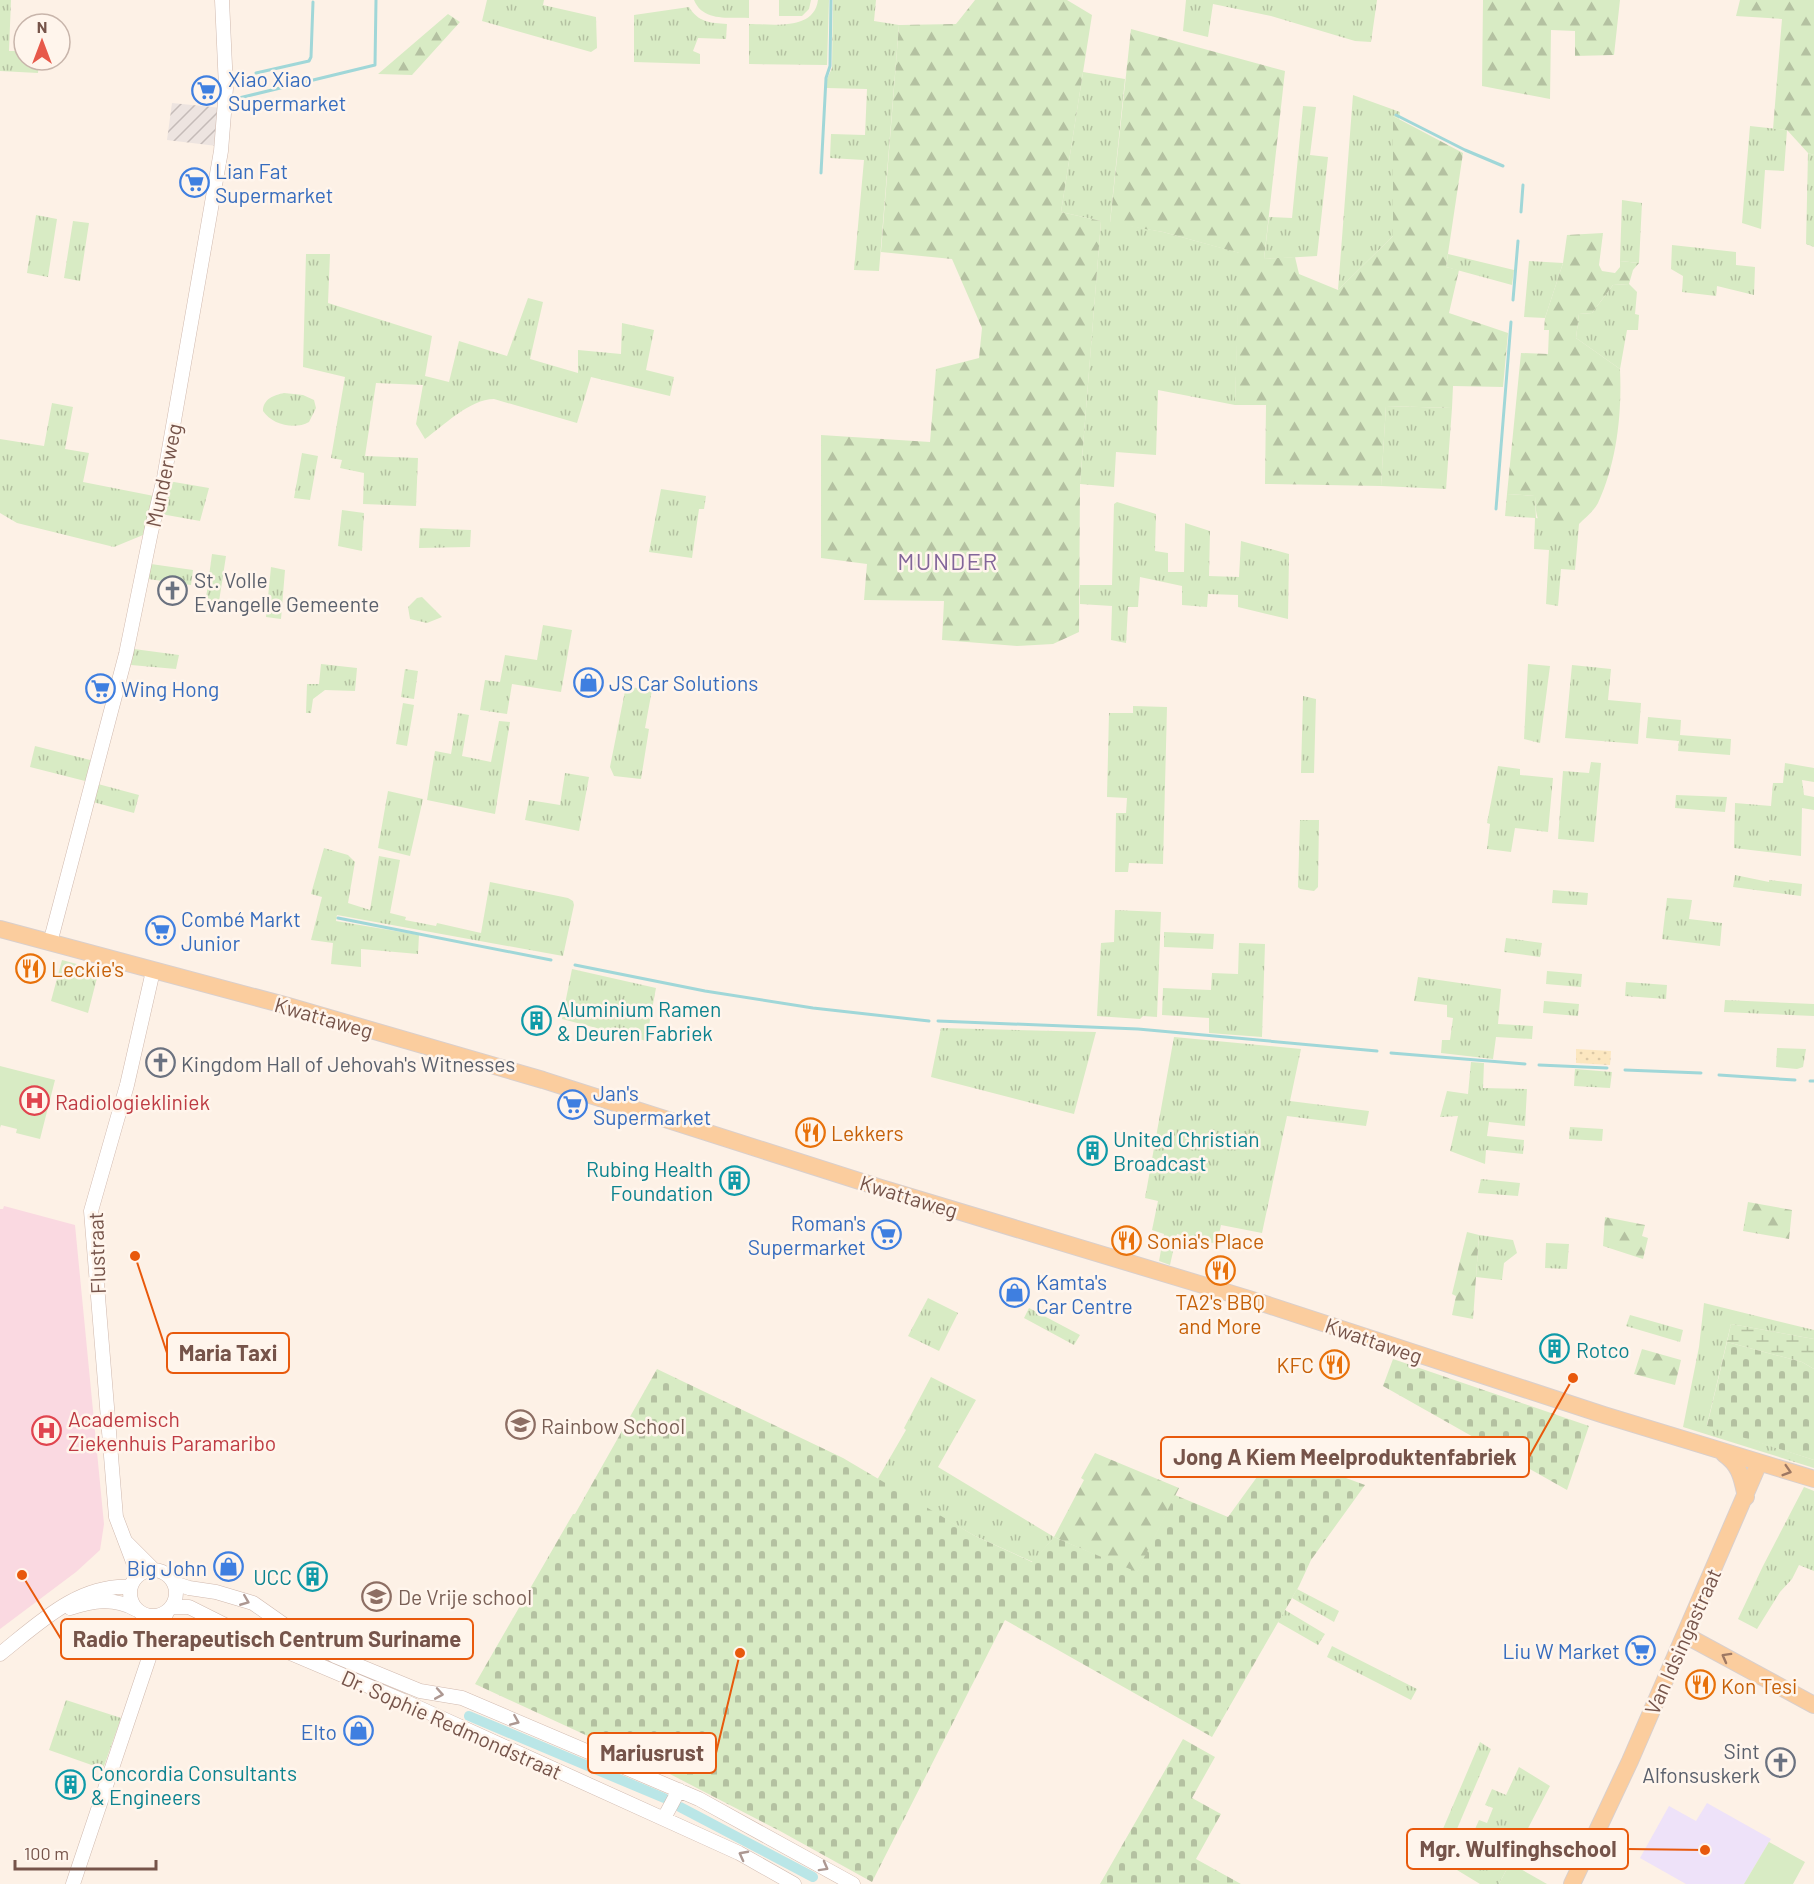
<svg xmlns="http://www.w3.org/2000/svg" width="1814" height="1884" font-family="Barlow,sans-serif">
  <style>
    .industrial { fill: url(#industrial-furrows) }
    .education { fill: #eee2f9 }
    .medical { fill: #fad9e1 }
    .grass { fill: url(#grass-tufts) }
    .forest { fill: url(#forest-firs) }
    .wetland { fill: url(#wetland-marsh) }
    .sand { fill: url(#sand-dots) }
    .cemetery { fill: url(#cemetery-stones) }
    .green { fill: #d8ebc4 }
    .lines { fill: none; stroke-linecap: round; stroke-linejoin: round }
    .stream { stroke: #a0d7d8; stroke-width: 3 }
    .canal { stroke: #bae6e7; stroke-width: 10 }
    .minor-casing { stroke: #d0b9ae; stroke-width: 15 }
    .major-casing { stroke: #d9cfcc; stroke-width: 18 }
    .minor { stroke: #fff; stroke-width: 14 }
    .major { stroke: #fbcd9e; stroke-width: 16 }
    .oneway { stroke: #9e7863 }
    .oneway2 { stroke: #ad9892 }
    .labels { text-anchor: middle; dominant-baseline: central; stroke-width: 5; stroke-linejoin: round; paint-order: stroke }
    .shop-label { font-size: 21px; fill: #366cbe; stroke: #fff5ec; text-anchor: start }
    .street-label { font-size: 21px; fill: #76544a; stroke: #fff5ec }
    .worship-label { font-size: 21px; fill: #5b616d; stroke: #fff5ec; text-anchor: start }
    .food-label { font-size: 21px; fill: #c56008; stroke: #fff5ec; text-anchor: start }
    .culture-label { font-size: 21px; fill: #0d838f; stroke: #fff5ec; text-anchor: start }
    .health-label { font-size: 21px; fill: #be3a42; stroke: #fff5ec; text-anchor: start }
    .education-label { font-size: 21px; fill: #785e54; stroke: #fff5ec; text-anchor: start }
    .quarter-label { font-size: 24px; letter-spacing: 1.5px; fill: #82669a; stroke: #fff5ec }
    .leader { fill: none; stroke: #e8590c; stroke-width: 2 }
    .callout-dot { fill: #e8590c; stroke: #fff5ec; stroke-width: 2 }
    .callout { fill: #fff5ec; stroke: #e8590c; stroke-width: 2 }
    .callout-label { font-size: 22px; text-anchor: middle; font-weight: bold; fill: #76544a }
  </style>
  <defs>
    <pattern id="industrial-furrows" width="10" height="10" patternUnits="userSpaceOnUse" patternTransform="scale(1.5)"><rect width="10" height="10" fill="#ede4e0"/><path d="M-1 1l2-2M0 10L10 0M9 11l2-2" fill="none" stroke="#c5bbb8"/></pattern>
    <pattern id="grass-tufts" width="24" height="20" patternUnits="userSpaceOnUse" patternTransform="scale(1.5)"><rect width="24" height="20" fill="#d8ebc4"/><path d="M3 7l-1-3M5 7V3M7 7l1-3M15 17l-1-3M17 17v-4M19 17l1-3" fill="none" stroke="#b4c1a1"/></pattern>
    <pattern id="forest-firs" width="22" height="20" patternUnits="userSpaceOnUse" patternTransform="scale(1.5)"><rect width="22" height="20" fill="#d8ebc4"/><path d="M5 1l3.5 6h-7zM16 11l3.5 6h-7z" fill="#b4c1a1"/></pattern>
    <pattern id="wetland-marsh" width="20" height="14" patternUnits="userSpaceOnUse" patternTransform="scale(1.5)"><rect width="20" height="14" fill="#d8ebc4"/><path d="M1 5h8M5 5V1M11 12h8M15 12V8" fill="none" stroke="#b4c1a1"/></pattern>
    <pattern id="sand-dots" width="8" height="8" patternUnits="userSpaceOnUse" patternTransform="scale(1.5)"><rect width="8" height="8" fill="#fce7c0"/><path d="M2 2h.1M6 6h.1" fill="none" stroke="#dbc8a6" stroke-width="1.8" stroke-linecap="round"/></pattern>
    <pattern id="cemetery-stones" width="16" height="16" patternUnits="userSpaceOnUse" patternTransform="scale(1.5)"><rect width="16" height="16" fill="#d8ebc4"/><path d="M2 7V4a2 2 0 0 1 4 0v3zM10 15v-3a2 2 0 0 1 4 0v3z" fill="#b4c1a1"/></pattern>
  </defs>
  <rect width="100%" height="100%" fill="#fdf1e6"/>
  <path class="industrial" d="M 172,103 L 222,108 L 217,146 L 167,140 Z"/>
  <path class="education" d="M 1707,1803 L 1771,1839 L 1744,1884 L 1686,1884 L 1640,1858 L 1669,1806 L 1696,1821 Z"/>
  <path class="medical" d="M 4,1206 L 75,1225 L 104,1524 L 100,1550 L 76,1572 L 0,1629 L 0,1209 L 3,1209 Z"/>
  <path class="grass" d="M 0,0 L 11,0 L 9,51 L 24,51 L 24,60 L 39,60 L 38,73 L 0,71 Z
    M 487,0 L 544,0 L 543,5 L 596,17 L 597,48 L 591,52 L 482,21 Z
    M 694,0 L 749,0 L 749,18 C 729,17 703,22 694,0 Z
    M 779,0 L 811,0 L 809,9 L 802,16 L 779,16 Z
    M 818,0 L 829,0 L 827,65 L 749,64 L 749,24 C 773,24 814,31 818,0 Z
    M 833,0 L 876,0 L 874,21 L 899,25 L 879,271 L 854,270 L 864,160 L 830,158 L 831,134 L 865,135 L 867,89 L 827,88 L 827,79 L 832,68 Z
    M 1186,0 L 1377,0 L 1371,42 L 1355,41 L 1271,16 L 1213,4 L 1208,37 L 1183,31 Z
    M 689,7 C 698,22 710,23 727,24 L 726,39 L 698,38 L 693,51 L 700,54 L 700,64 L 634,62 L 634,15 Z
    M 1083,72 L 1125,79 L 1110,222 L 1163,232 L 1240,253 L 1235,405 L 1158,390 L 1156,455 L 1116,452 L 1114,487 L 1080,484 L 1101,221 L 1061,212 Z
    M 1353,95 L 1400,112 L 1399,119 L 1393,116 L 1393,236 L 1338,290 Z
    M 1303,106 L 1316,107 L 1310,155 L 1328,157 L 1317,256 L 1264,259 L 1269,217 L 1292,218 Z
    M 1750,126 L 1787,130 L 1784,171 L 1765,170 L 1761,229 L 1742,223 Z
    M 1808,153 L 1814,155 L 1814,247 L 1806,244 Z
    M 1622,200 L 1642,203 L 1639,263 L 1620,261 Z
    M 36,215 L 57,219 L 48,277 L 27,273 Z
    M 73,221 L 89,223 L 80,281 L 64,278 Z
    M 1672,245 L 1736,252 L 1736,265 L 1755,267 L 1754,295 L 1717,286 L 1716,296 L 1682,292 L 1683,276 L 1671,269 Z
    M 306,254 L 330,254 L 328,303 L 432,336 L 425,376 L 449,382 L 459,341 L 507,356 L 528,298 L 543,302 L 530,359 L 578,373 L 578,350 L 621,354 L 622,323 L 654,330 L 646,370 L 674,377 L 670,396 L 591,377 L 577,423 L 494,399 C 470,399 443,426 425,439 L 416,424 L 423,385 L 376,383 L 365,456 L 418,458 L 416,506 L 363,504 L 364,473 L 340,468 L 342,460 L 331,458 L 345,377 L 303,367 Z
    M 1448,254 L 1514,270 L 1512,285 L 1446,267 Z
    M 1529,261 L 1563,263 L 1545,318 L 1524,317 Z
    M 1629,284 L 1637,292 L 1635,314 L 1639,315 L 1638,330 L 1627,330 L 1620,369 L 1576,338 L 1579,314 L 1592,313 L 1613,285 Z
    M 284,393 L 303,395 L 314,400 L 316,408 L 309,422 C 295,430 272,425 263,411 C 263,399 274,395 284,393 Z
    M 52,403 L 73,407 L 65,449 L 89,453 L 83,482 L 154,496 L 146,533 L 143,535 L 114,547 L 17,523 L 0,513 L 0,439 L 44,446 Z
    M 1386,406 L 1452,408 L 1446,489 L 1381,486 Z
    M 302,453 L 318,456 L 310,500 L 294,498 Z
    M 174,482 L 209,488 L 200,521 L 161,514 L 169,483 Z
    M 661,489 L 706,496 L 704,509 L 699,509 L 692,558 L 649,552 Z
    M 1507,494 L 1535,496 L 1536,518 L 1579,524 L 1575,570 L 1561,569 L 1558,606 L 1546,604 L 1549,550 L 1534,549 L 1535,518 L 1505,516 Z
    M 1117,502 L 1156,514 L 1155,551 L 1168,553 L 1168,572 L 1184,572 L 1185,523 L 1210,531 L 1209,576 L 1239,577 L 1241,541 L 1289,554 L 1288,619 L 1238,607 L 1238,595 L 1208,594 L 1207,607 L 1182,605 L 1182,586 L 1140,577 L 1138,607 L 1128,607 L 1126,643 L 1111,640 L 1112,606 L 1080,604 L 1080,585 L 1112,585 L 1114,504 Z
    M 342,510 L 364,513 L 362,551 L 338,546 Z
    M 420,528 L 471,530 L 470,547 L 419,548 Z
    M 212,554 L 226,556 L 218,608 L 205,606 Z
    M 151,564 L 193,570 L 191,585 L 148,579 Z
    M 271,567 L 285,570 L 281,619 L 266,617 Z
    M 422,597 L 442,617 L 427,623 L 410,619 L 408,607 L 417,598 Z
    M 543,625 L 572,630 L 561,692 L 512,684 L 507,714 L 480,710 L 485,680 L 500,682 L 505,655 L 537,660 Z
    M 134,649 L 179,655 L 176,669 L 131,665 Z
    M 321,664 L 357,668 L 355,691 L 325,690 L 313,699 L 311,713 L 306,713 L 307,684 L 319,684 Z
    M 1528,664 L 1550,666 L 1540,743 L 1524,739 Z
    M 1572,665 L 1611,669 L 1608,700 L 1641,703 L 1638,744 L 1565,738 Z
    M 405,669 L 418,671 L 414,699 L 401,697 Z
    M 630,687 L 652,690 L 645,728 L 649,729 L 641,779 L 614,776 L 610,767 L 625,691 Z
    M 1303,696 L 1316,699 L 1314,773 L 1301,773 Z
    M 403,703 L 414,705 L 407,746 L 396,744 Z
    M 1133,706 L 1167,707 L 1163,864 L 1129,863 L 1128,872 L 1115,872 L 1116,813 L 1126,813 L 1127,798 L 1107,797 L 1109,713 L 1133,713 Z
    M 458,713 L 469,715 L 462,756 L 491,762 L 499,721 L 510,722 L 495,814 L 427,800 L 435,751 L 451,754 Z
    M 1648,717 L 1681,720 L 1680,735 L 1731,739 L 1730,755 L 1678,751 L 1679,741 L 1646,738 Z
    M 35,746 L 94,761 L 89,782 L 30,767 Z
    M 1591,762 L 1601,763 L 1594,842 L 1558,839 L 1563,771 L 1589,773 Z
    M 1785,763 L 1814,768 L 1814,782 L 1802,780 L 1804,795 L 1814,797 L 1814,810 L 1802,808 L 1801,856 L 1734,848 L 1735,803 L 1771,806 L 1773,783 L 1783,783 Z
    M 1498,766 L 1520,769 L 1520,775 L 1553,778 L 1548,832 L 1515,828 L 1511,852 L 1487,849 L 1490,824 L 1487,823 Z
    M 565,773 L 589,777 L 579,831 L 525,820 L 529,800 L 560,805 Z
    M 98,784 L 139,795 L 134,813 L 93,802 Z
    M 388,791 L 423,799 L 410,856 L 378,848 Z
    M 1676,795 L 1727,797 L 1725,812 L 1675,808 Z
    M 1300,820 L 1319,820 L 1318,887 L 1314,891 L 1300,889 L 1298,887 Z
    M 324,848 L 348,855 L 355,862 L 348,903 L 370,910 L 379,856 L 400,860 L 390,913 L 406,917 L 405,920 L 436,926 L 437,923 L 481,933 L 490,882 L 568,898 L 573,901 L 574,905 L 563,956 L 337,915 L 336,921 L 419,935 L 418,954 L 361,949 L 361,967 L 331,964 L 333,943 L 311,940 L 322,897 L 311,894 Z
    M 1735,875 L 1769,882 L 1769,880 L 1802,884 L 1801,896 L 1733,887 Z
    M 1553,890 L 1588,893 L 1587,905 L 1552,903 Z
    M 1667,898 L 1692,900 L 1689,919 L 1722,923 L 1720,946 L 1662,939 Z
    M 1115,910 L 1161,912 L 1157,1017 L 1143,1016 L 1140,1019 L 1097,1016 L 1101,943 L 1114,942 Z
    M 1164,932 L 1214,934 L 1213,949 L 1164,947 Z
    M 1506,938 L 1542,943 L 1540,957 L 1504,952 Z
    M 1239,943 L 1265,944 L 1262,1037 L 1209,1033 L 1209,1018 L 1162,1015 L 1163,988 L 1211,990 L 1212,973 L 1238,974 Z
    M 62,960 L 99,970 L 88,1013 L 51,1001 Z
    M 572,969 L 656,988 L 646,1041 L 562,1019 Z
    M 1547,971 L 1582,974 L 1581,987 L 1546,984 Z
    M 1418,977 L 1501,989 L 1498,1024 L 1533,1026 L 1532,1039 L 1496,1037 L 1493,1059 L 1441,1053 L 1442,1040 L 1450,1040 L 1453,1018 L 1447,1017 L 1447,1005 L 1414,1001 Z
    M 1626,982 L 1667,985 L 1666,999 L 1625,996 Z
    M 1725,1000 L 1814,1004 L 1814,1016 L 1724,1012 Z
    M 1544,1001 L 1579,1004 L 1578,1016 L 1543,1013 Z
    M 941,1028 L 1096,1032 L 1074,1114 L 931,1077 Z
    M 1174,1037 L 1301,1049 L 1290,1101 L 1369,1111 L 1366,1126 L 1287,1116 L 1262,1233 L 1221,1225 L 1217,1244 L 1177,1234 L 1170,1265 L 1159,1261 L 1164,1234 L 1152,1230 L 1158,1201 L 1145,1198 Z
    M 1777,1048 L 1806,1049 L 1803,1067 L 1797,1069 L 1776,1067 Z
    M 1471,1062 L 1484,1063 L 1483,1088 L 1527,1089 L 1525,1126 L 1489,1122 L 1487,1136 L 1524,1140 L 1523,1154 L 1486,1150 L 1485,1164 L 1450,1151 L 1458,1116 L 1440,1117 L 1447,1091 L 1468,1094 Z
    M 1575,1069 L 1612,1072 L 1610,1088 L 1574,1086 Z
    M 1570,1127 L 1603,1129 L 1602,1141 L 1569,1139 Z
    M 1481,1179 L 1520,1183 L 1518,1196 L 1478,1193 Z
    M 1479,1235 L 1513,1240 L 1517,1253 L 1504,1263 L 1502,1280 L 1476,1277 Z
    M 1546,1243 L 1569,1244 L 1567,1269 L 1545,1268 Z
    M 928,1298 L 958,1313 L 939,1351 L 908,1336 Z
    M 1704,1303 L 1814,1330 L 1814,1339 L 1731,1324 L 1707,1425 L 1814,1460 L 1814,1468 L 1683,1427 L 1699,1347 Z
    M 1029,1308 L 1080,1335 L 1074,1345 L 1024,1318 Z
    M 1630,1315 L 1683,1330 L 1680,1342 L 1626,1326 Z
    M 931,1377 L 976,1400 L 938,1467 L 1054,1537 L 1033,1562 L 975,1536 L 877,1480 L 906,1430 L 904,1428 Z
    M 1804,1487 L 1814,1491 L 1814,1571 L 1799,1565 L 1792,1579 L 1780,1592 L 1757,1629 L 1738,1619 L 1763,1566 Z
    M 1297,1589 L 1339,1611 L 1334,1622 L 1292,1598 Z
    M 1285,1610 L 1325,1634 L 1318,1645 L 1278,1622 Z
    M 1332,1646 L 1417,1689 L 1411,1700 L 1327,1657 Z
    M 66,1700 L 121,1718 L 103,1769 L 49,1750 Z
    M 1480,1742 L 1491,1749 L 1448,1850 L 1446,1849 L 1440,1863 L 1431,1857 Z
    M 1519,1767 L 1550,1786 L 1499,1884 L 1480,1884 L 1457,1870 L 1479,1820 L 1487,1823 L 1493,1808 L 1485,1805 L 1492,1789 L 1506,1795 Z"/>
  <path class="forest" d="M 975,0 L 1067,0 L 1092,15 L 1061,212 L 1101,221 L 1080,484 L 1079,632 L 1053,644 L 1017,646 L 942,640 L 944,601 L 864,600 L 867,564 L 821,558 L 821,435 L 930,442 L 936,369 L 979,358 L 982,328 L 952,259 L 881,252 L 899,25 L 956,24 Z
    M 1483,0 L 1620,0 L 1614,55 L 1575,56 L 1575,31 L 1551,30 L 1550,99 L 1482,86 Z
    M 1740,0 L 1814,0 L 1814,155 L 1808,153 L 1787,130 L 1773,129 L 1782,19 L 1736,16 Z
    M 448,14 L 460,22 L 412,75 L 378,74 Z
    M 1131,29 L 1285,71 L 1264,259 L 1295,257 L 1299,274 L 1338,290 L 1393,236 L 1393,116 L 1463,153 L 1446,267 L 1459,270 L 1449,313 L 1508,333 L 1503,387 L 1453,386 L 1452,408 L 1386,406 L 1381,486 L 1265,484 L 1266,405 L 1235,405 L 1239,253 L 1163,232 L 1110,223 Z
    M 1603,233 L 1599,265 L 1602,271 L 1615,273 L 1620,267 L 1620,261 L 1639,263 L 1633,270 L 1629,284 L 1613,285 L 1592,313 L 1579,314 L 1576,338 L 1620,369 C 1622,413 1617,462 1598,503 C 1594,511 1585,518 1579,524 L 1569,524 L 1568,530 L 1557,535 C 1536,526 1536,517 1535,496 L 1507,494 L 1521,353 L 1548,354 L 1549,330 L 1544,330 L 1545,318 L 1563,263 L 1567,235 Z
    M 1748,1202 L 1792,1210 L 1789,1239 L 1743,1231 Z
    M 1605,1217 L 1645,1225 L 1642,1236 L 1648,1238 L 1643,1259 L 1603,1246 Z
    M 1467,1232 L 1479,1235 L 1473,1319 L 1452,1315 L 1456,1296 L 1452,1294 Z
    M 1642,1349 L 1681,1360 L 1675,1385 L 1634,1374 Z
    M 1095,1453 L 1179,1488 L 1137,1573 L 1054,1537 L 1084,1480 L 1081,1478 Z"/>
  <path class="wetland" d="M 1731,1324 L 1814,1339 L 1814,1369 L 1802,1362 L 1727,1342 Z"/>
  <path class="sand" d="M 1576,1049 L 1611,1051 L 1610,1065 L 1576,1063 Z"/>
  <path class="cemetery" d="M 1727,1342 L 1802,1362 L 1814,1369 L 1814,1460 L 1707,1426 Z
    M 1393,1359 L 1589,1426 L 1567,1490 L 1383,1386 Z
    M 657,1369 L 843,1458 L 975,1536 L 1032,1562 L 1054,1537 L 1137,1572 L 1175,1495 L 1228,1517 L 1275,1452 L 1365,1485 L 1311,1560 L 1299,1586 L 1212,1737 L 1005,1620 L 872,1882 L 780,1831 L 666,1772 L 475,1684 L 573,1514 L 575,1514 Z
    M 1183,1739 L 1215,1757 L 1192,1798 L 1221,1814 L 1196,1859 L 1241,1884 L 1100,1884 Z"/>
  <path class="green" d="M 0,1066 L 55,1080 L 40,1139 L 16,1133 L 17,1129 L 1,1125 L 0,1128 Z
    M 1769,1842 L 1805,1862 L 1793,1884 L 1744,1884 Z
    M 1510,1863 L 1547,1884 L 1499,1884 Z"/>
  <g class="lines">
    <path class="stream" d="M 256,73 L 309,61 L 311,57 L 313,2
      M 239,98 L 375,65 L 376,0
      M 1396,115 L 1465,150 L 1503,166
      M 821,173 L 826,78 L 830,66 L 831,0
      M 1521,212 L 1523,185
      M 1513,300 L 1518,241
      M 1496,509 L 1511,322
      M 338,918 L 551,960
      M 575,965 L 705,991 L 813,1008 L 929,1021
      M 938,1021 L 1138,1029 L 1377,1051
      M 1391,1053 L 1525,1064
      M 1539,1065 L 1607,1068
      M 1625,1070 L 1701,1073
      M 1719,1075 L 1795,1080
      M 1810,1081 L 1814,1081"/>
    <path class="canal" d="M 469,1716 L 664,1798
      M 680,1807 L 813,1877"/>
    <defs>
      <path id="minor" d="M 50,943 L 126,654 L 151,532 L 164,478 L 221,151 L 226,88 L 222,0
        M 126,1542 L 154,1570
        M130 1593a23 23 0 1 1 46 0a23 23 0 1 1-46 0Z
        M 138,1575 L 116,1517 L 91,1211 L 127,1085 L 153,971
        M 174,1583 L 189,1588 L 216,1592 L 253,1603 L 290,1629 L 335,1656 L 420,1691 L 462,1698 L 699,1799 L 853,1884
        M 171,1607 L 189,1607 L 231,1628 L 406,1702 L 739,1853 L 794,1884
        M 70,1608 C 93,1601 113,1597 135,1609
        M 0,1654 C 38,1624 78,1584 130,1587
        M 664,1818 L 679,1790
        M 73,1884 L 151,1652 L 167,1612"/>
      <path id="major" d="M 0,929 L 288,1006 L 543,1080 L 878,1187 L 1259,1302 L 1604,1415 L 1814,1479
        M 1724,1454 C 1740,1465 1742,1478 1746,1497
        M 1685,1635 L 1814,1705
        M 1572,1884 L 1630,1761 L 1759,1463"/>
    </defs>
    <use href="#minor" class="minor-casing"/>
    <use href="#major" class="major-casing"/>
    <use href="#minor" class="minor"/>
    <use href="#major" class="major"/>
  </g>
  <defs><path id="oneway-chevron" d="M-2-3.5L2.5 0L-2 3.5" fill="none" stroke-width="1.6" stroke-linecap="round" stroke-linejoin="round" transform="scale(1.5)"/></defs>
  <g class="oneway">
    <use href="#oneway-chevron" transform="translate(1787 1471) rotate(17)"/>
    <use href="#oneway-chevron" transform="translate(1726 1657) rotate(-151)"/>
  </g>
  <g class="oneway2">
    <use href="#oneway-chevron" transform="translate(245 1601) rotate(22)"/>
    <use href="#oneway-chevron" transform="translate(439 1694) rotate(10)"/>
    <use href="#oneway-chevron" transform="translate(515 1721) rotate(23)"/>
    <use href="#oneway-chevron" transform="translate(743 1855) rotate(-152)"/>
    <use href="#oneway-chevron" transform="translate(824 1867) rotate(29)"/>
  </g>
  <defs>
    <symbol id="supermarket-ring" viewBox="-11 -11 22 22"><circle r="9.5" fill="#fff5ec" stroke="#3f7fe0" stroke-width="1.5"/><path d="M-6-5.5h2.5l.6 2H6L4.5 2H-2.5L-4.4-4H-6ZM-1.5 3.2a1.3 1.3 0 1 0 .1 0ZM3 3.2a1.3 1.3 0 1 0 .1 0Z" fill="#3f7fe0"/></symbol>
    <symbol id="church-ring" viewBox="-11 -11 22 22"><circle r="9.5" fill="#fff5ec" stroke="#6b7280" stroke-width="1.5"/><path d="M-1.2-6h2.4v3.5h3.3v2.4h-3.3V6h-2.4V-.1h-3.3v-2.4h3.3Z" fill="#6b7280"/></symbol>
    <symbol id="shop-ring" viewBox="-11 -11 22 22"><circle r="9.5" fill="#fff5ec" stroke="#3f7fe0" stroke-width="1.5"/><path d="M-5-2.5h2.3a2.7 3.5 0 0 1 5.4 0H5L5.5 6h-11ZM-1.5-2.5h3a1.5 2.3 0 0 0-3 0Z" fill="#3f7fe0"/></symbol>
    <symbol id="restaurant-ring" viewBox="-11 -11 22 22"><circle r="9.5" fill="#fff5ec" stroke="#e8710a" stroke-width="1.5"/><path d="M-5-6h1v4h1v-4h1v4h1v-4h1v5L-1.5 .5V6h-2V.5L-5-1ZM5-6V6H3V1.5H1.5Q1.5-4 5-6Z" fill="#e8710a"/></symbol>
    <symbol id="building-ring" viewBox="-11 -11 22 22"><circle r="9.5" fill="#fff5ec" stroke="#0f9aa8" stroke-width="1.5"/><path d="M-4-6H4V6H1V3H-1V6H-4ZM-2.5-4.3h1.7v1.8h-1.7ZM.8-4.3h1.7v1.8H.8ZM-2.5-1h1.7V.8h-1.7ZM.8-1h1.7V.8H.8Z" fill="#0f9aa8"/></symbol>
    <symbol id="hospital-ring" viewBox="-11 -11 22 22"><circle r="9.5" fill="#fff5ec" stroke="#e0444e" stroke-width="1.5"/><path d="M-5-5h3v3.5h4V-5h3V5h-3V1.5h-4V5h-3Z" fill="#e0444e"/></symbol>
    <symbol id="school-ring" viewBox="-11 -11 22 22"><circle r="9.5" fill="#fff5ec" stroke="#8d6e63" stroke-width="1.5"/><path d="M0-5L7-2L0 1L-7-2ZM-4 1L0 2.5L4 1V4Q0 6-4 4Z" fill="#8d6e63"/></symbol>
  </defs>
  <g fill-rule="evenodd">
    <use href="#supermarket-ring" x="190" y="74" width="33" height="33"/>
    <use href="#supermarket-ring" x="178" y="166" width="33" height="33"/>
    <use href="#church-ring" x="156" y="574" width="33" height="33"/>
    <use href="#shop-ring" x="572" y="666" width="33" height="33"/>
    <use href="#supermarket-ring" x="84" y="672" width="33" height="33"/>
    <use href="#supermarket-ring" x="144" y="914" width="33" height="33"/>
    <use href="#restaurant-ring" x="14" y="952" width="33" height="33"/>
    <use href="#building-ring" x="520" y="1004" width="33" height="33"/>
    <use href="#church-ring" x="144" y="1046" width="33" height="33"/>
    <use href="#hospital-ring" x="18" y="1084" width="33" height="33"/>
    <use href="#supermarket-ring" x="556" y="1088" width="33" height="33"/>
    <use href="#restaurant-ring" x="794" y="1116" width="33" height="33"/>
    <use href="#building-ring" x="1076" y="1134" width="33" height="33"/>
    <use href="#building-ring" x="718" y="1164" width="33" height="33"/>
    <use href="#supermarket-ring" x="870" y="1218" width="33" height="33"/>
    <use href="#restaurant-ring" x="1110" y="1224" width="33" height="33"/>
    <use href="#restaurant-ring" x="1204" y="1254" width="33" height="33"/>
    <use href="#shop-ring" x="998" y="1276" width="33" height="33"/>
    <use href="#building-ring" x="1538" y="1332" width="33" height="33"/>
    <use href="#restaurant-ring" x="1318" y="1348" width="33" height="33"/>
    <use href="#school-ring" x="504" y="1408" width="33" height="33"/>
    <use href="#hospital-ring" x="30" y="1414" width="33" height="33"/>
    <use href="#shop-ring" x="212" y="1550" width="33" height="33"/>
    <use href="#building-ring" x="296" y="1560" width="33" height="33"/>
    <use href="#school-ring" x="360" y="1580" width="33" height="33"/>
    <use href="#supermarket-ring" x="1624" y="1634" width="33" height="33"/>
    <use href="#restaurant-ring" x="1684" y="1668" width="33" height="33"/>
    <use href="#shop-ring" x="342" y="1714" width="33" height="33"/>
    <use href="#church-ring" x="1764" y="1746" width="33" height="33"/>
    <use href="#building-ring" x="54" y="1768" width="33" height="33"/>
  </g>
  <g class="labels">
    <g class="shop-label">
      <text x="228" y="78">Xiao Xiao<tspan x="228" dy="24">Supermarket</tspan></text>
      <text x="215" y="170">Lian Fat<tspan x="215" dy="24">Supermarket</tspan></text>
      <text x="609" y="682">JS Car Solutions</text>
      <text x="121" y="688">Wing Hong</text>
      <text x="181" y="918">Combé Markt<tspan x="181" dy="24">Junior</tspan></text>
      <text x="593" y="1092">Jan's<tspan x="593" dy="24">Supermarket</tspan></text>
      <text x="866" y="1222" text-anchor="end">Roman's<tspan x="866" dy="24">Supermarket</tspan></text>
      <text x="1036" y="1281">Kamta's<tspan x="1036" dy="24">Car Centre</tspan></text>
      <text x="207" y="1567" text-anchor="end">Big John</text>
      <text x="1620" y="1650" text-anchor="end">Liu W Market</text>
      <text x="337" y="1731" text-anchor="end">Elto</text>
    </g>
    <g class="street-label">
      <text transform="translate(163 475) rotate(-78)">Munderweg</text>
      <text transform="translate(324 1017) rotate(16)">Kwattaweg</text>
      <text transform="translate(909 1196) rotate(17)">Kwattaweg</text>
      <text transform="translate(96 1253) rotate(-92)">Flustraat</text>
      <text transform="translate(1374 1340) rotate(19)">Kwattaweg</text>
      <text transform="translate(1682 1641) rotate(-66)">Van Idsingastraat</text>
      <text transform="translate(452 1724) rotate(24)">Dr. Sophie Redmondstraat</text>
    </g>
    <g class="worship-label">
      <text x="194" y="579">St. Volle<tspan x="194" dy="24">Evangelle Gemeente</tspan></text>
      <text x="181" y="1063">Kingdom Hall of Jehovah's Witnesses</text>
      <text x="1760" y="1750" text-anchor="end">Sint<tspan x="1760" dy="24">Alfonsuskerk</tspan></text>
    </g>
    <g class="food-label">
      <text x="51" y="968">Leckie's</text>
      <text x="831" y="1132">Lekkers</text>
      <text x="1147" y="1240">Sonia's Place</text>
      <text x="1220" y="1301" text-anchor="middle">TA2's BBQ<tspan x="1220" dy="24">and More</tspan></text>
      <text x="1314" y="1364" text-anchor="end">KFC</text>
      <text x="1721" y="1685">Kon Tesi</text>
    </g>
    <g class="culture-label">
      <text x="557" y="1008">Aluminium Ramen<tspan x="557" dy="24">&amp; Deuren Fabriek</tspan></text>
      <text x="1113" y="1138">United Christian<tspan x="1113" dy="24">Broadcast</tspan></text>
      <text x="713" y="1168" text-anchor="end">Rubing Health<tspan x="713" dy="24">Foundation</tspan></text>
      <text x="1576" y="1349">Rotco</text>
      <text x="292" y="1576" text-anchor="end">UCC</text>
      <text x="91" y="1772">Concordia Consultants<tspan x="91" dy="24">&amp; Engineers</tspan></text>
    </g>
    <g class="health-label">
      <text x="55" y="1101">Radiologiekliniek</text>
      <text x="68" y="1418">Academisch<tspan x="68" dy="24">Ziekenhuis Paramaribo</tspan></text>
    </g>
    <g class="education-label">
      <text x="541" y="1425">Rainbow School</text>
      <text x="398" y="1596">De Vrije school</text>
    </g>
    <g class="quarter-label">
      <text x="948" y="560">MUNDER</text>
    </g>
  </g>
  <path class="leader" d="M135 1256L167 1353M1573 1378L1529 1457M22 1575L61 1639M740 1653L716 1753M1705 1850L1628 1849"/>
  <g class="callout-dot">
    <circle cx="135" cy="1256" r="6"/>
    <circle cx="1573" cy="1378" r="6"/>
    <circle cx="22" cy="1575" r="6"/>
    <circle cx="740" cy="1653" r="6"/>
    <circle cx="1705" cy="1850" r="6"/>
  </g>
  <g class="callout">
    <rect x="167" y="1333" width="122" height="40" rx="6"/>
    <rect x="1161" y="1437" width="368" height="40" rx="6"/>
    <rect x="61" y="1619" width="412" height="40" rx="6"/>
    <rect x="588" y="1733" width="128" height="40" rx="6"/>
    <rect x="1407" y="1829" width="221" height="40" rx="6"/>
  </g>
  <g class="callout-label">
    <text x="228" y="1361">Maria Taxi</text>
    <text x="1345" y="1465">Jong A Kiem Meelproduktenfabriek</text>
    <text x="267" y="1647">Radio Therapeutisch Centrum Suriname</text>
    <text x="652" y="1761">Mariusrust</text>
    <text x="1518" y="1857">Mgr. Wulfinghschool</text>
  </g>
  <g transform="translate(42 42)"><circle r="28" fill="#fff5ec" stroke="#c8b5ab" stroke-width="1.5"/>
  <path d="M0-4.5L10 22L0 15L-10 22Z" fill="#e7594a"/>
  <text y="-9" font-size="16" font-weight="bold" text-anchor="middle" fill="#76544a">N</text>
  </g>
  <path d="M15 1860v9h141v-9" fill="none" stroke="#76544a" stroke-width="3"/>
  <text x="24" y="1860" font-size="18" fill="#76544a" stroke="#fff5ec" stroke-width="4.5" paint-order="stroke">100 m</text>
</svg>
